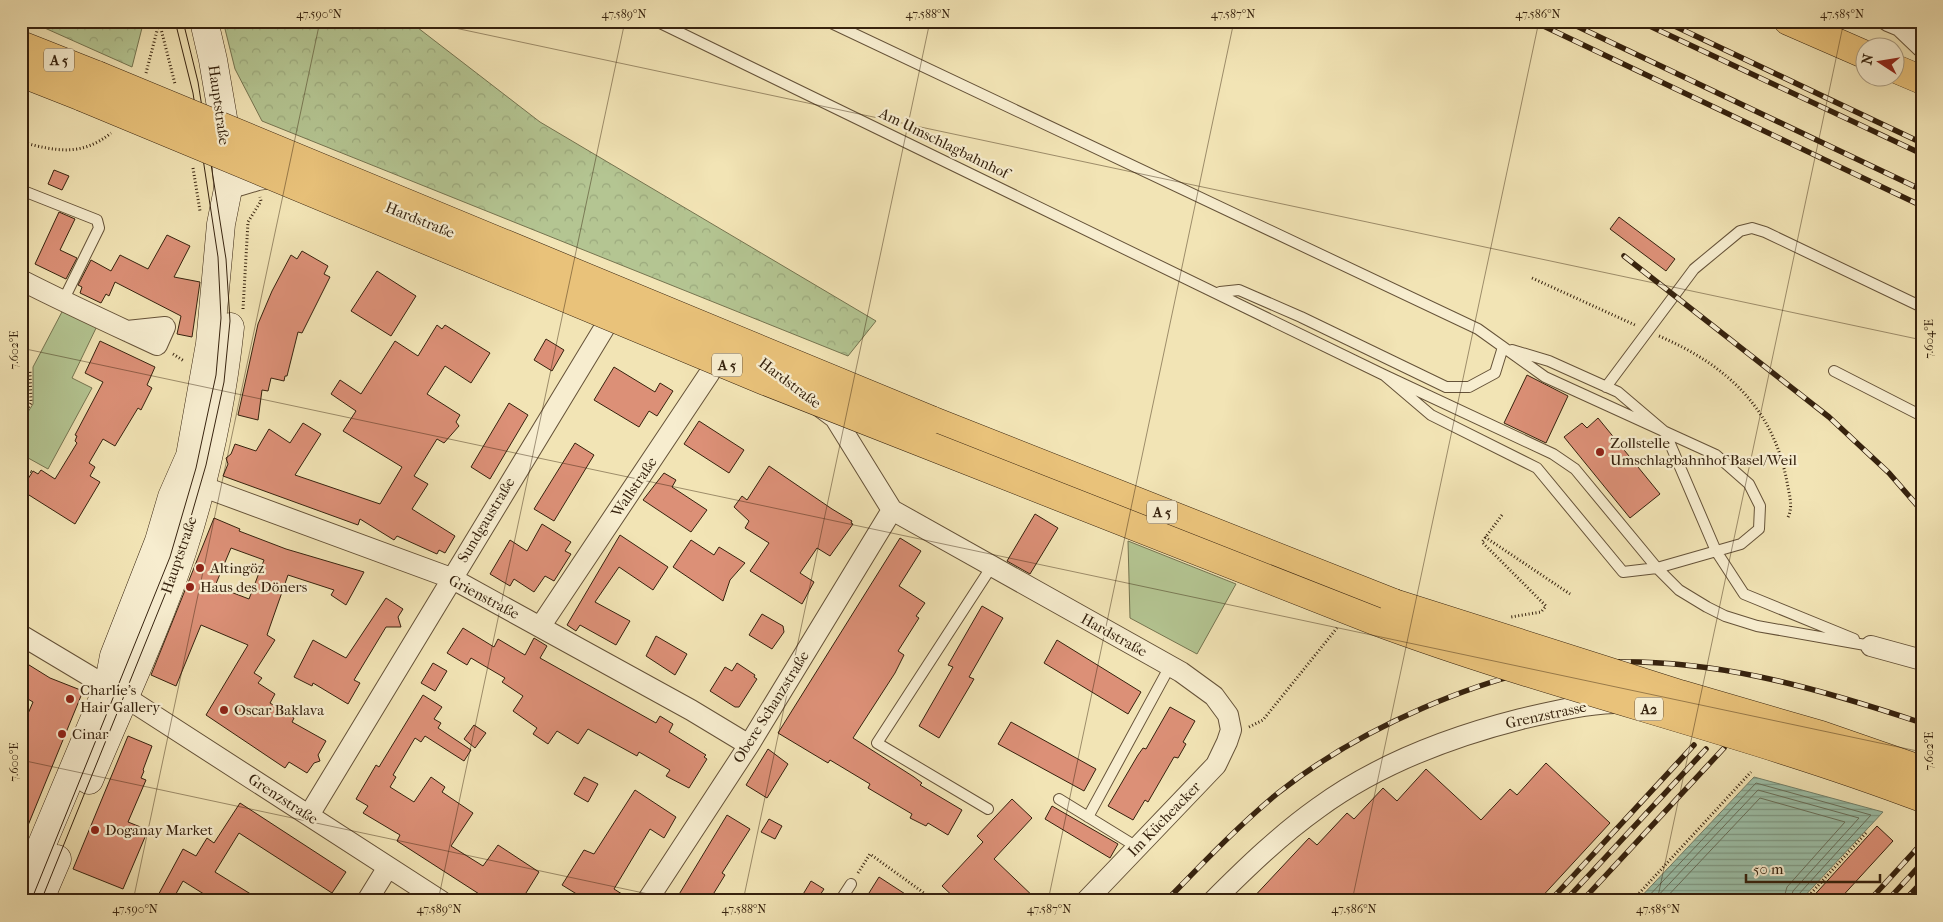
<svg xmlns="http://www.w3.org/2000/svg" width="1943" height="922" font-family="'IM FELL French Canon',serif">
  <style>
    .forest { fill: url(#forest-crowns); stroke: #757450 }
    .green { fill: #b4c592; stroke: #757450 }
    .water { fill: url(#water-rules); stroke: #73806a }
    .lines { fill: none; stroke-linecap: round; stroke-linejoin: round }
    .shore { stroke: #69705b; stroke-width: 1 }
    .building { fill: #dc9077; stroke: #36220e; fill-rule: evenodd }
    .lane-casing { stroke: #655238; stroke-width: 12 }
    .street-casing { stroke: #655238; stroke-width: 22 }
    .secondary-casing { stroke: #36220e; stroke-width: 29 }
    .primary-casing { stroke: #36220e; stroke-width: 29 }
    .highway-casing { stroke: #36220e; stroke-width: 29 }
    .path { stroke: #36220e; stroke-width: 3; stroke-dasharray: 1 2.5; stroke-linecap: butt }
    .lane { stroke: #f7edcf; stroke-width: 10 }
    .street { stroke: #f7edcf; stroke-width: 20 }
    .secondary { stroke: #f7edcf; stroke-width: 28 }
    .primary { stroke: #e9c27a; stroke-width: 28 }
    .highway { stroke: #e9c27a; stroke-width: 28 }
    .tram { stroke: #36220e; stroke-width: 1 }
    .rail-casing { stroke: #36220e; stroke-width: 5.5 }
    .rail { stroke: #f7edcf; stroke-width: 4; stroke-dasharray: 11; stroke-linecap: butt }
    .highway-bridge-casing { stroke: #36220e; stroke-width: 29; stroke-linecap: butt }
    .highway-bridge { stroke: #e9c27a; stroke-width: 28 }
    .ticks { fill: none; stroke: #36220e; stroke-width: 1; stroke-opacity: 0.45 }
    .poi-dot { fill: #8f2418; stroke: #f7edcf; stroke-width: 2 }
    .labels { text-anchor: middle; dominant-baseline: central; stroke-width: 4.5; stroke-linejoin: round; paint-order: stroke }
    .shield { fill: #f7edcf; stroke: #705f48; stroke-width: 1 }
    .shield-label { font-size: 14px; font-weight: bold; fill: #36220e }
    .street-label { font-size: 15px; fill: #36220e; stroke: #f7edcf }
    .poi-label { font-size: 15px; fill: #36220e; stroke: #f7edcf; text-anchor: start }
    .neatline { fill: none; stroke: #36220e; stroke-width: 2 }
    .ticks-label { font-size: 12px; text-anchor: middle; fill: #36220e }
  </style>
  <defs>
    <pattern id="forest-crowns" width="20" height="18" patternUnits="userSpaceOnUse" patternTransform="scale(1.25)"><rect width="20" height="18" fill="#b4c592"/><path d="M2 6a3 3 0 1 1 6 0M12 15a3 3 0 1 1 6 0" fill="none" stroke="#9ba97d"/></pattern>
    <pattern id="water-rules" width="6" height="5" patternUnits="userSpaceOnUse" patternTransform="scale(1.25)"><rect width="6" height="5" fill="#9cbfa8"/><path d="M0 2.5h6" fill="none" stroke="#809b87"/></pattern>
  </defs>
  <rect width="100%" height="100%" fill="#f2e4b5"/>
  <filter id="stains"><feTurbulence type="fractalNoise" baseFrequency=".004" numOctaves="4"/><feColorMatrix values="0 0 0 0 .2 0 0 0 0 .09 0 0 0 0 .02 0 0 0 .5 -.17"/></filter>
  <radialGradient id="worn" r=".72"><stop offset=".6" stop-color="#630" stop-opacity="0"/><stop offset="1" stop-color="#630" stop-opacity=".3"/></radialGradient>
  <path class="forest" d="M 29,21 L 142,21 L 143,24 L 132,67 Z
    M 223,21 L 409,21 L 540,122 L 876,321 L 848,356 L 262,121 L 235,69 Z"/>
  <path class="green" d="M 64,308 L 98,324 L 72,378 L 92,388 L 48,469 L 21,454 L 21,423 L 33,404 L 33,367 Z
    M 1128,541 L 1236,584 L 1197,654 L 1130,618 Z"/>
  <path class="water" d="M 1754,777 L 1883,812 L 1800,901 L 1637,901 Z"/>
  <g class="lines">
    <path class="shore" d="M 1644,901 L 1756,783 L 1871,815 L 1798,895 L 1796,901
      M 1653,901 L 1758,790 L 1859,818 L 1793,891 L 1790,901
      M 1663,901 L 1760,798 L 1845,822 L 1787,887 L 1783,901"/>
  </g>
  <path class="building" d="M 54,170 L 69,176 L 62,190 L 48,184 Z
    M 59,212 L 75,219 L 60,250 L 77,258 L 66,279 L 35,264 Z
    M 1619,217 L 1675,259 L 1666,271 L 1610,229 Z
    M 167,235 L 190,246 L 174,277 L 200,282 L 192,337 L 177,334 L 181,316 L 115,282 L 109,296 L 106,294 L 101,303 L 80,293 L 82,287 L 78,285 L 91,260 L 111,271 L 120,255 L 148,269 Z
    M 302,251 L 328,266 L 324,274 L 330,277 L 302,333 L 298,332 L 287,376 L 285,376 L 284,381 L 271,378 L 268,391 L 262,390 L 258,420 L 238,415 L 258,324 L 272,291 L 291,255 L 297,259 Z
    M 377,271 L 416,296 L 391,336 L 351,311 Z
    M 437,325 L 442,329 L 445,325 L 490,353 L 471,383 L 445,366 L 427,394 L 460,415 L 456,422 L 459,426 L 444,443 L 437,439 L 414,476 L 428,484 L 412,509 L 455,536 L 445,553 L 439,550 L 437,554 L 397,536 L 394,540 L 360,519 L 358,525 L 223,476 L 228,464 L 226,458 L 231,454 L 235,444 L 256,451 L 269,429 L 290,443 L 303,423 L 321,434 L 295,475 L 380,504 L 402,467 L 343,431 L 356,411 L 331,394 L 340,380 L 361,394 L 395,341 L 418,356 Z
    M 546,339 L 564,350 L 552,371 L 534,360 Z
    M 100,341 L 155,367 L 147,385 L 152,388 L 141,410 L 138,408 L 115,446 L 103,439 L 89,463 L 95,467 L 90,476 L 100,482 L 75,524 L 21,490 L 33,471 L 38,474 L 41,470 L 55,479 L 77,443 L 75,441 L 77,436 L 75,435 L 103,382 L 85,373 Z
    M 614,367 L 655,392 L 660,383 L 673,391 L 657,416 L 649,411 L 639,427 L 594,400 Z
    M 1527,375 L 1568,396 L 1546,443 L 1504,423 Z
    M 509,403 L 528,415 L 490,479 L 471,467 Z
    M 1598,418 L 1660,494 L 1630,518 L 1564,437 L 1582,423 L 1587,428 Z
    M 699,421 L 744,450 L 729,473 L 684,444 Z
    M 575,443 L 594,455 L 554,521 L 534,509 Z
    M 769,466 L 832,509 L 852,521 L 851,523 L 853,524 L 830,556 L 817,548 L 800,573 L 814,582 L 802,604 L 750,571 L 769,543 L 745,528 L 749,521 L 734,507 L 742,496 L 747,500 Z
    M 664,473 L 676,480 L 672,487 L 707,510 L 691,532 L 643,500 Z
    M 1035,514 L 1058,528 L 1030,574 L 1007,561 Z
    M 214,518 L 240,529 L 239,531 L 286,549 L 364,572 L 346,605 L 331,595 L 334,590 L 288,575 L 267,635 L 275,640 L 254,673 L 262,678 L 258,683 L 275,694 L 270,703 L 294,718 L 292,722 L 326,741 L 318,755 L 320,761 L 314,763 L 307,773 L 289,762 L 285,768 L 206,715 L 248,645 L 201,625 L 176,686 L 151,675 ZM 231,548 L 264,560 L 249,599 L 215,586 Z
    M 542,524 L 571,542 L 565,551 L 571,554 L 554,581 L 545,576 L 534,592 L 514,579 L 510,586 L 490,574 L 510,540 L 527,551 Z
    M 620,535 L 668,567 L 653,590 L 619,567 L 595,602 L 630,621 L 616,645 L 580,625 L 576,631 L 567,625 Z
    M 900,538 L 921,551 L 899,586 L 925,603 L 916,616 L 919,618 L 898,651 L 904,655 L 895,673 L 853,738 L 914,777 L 922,783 L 920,785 L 962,810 L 948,835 L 928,823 L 926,826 L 910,818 L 912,814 L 868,788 L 870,784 L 830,760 L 828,763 L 778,733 Z
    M 691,540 L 714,555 L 719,547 L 745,563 L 730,580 L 723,601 L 673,567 Z
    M 386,598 L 403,609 L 398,617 L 401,627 L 386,627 L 354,680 L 360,683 L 348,704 L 313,683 L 312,686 L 294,677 L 313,640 L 346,658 Z
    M 982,606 L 1003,618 L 969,677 L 974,679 L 939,738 L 919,726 L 953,667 L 948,665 Z
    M 762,614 L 783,626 L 784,632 L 772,649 L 749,635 Z
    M 463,628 L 494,647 L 498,639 L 525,655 L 534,638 L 547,646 L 540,658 L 656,723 L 660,716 L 673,724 L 669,732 L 706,755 L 704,757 L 707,759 L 689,788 L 666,776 L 670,770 L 639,752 L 637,756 L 588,729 L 578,744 L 557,731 L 548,744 L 533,734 L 537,728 L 513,711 L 523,696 L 502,682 L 505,678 L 471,658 L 467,665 L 447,653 Z
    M 656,636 L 687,654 L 675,675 L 646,656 Z
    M 1057,640 L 1141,692 L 1128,714 L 1044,663 Z
    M 21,660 L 50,678 L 83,691 L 22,840 L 21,730 L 33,702 L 21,695 Z
    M 433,663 L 447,671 L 435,691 L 421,683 Z
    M 737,663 L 755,675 L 754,677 L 757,679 L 739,707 L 735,707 L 710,691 L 725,667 L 732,671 Z
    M 423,695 L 442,707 L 434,719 L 441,723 L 438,728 L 471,750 L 464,761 L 425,736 L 421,742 L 415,738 L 393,775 L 396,777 L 390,787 L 414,802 L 431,777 L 445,787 L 442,792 L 473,813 L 451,846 L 483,866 L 498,845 L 539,872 L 521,901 L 490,901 L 397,841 L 400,835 L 363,813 L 368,806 L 356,799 L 376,765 L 379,767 Z
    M 1170,707 L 1195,721 L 1183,742 L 1186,744 L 1178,758 L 1174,757 L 1148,802 L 1145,800 L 1133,820 L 1108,806 L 1138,755 L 1143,748 L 1146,749 Z
    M 1011,722 L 1096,769 L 1084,791 L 998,744 Z
    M 474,725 L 486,733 L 475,748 L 464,739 Z
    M 128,736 L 152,746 L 143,770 L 144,771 L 141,778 L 146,780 L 128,822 L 148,830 L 123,889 L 73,869 Z
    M 768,749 L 788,764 L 767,798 L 746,785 Z
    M 1546,763 L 1610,823 L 1538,901 L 1250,901 L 1309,838 L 1317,845 L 1347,813 L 1354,819 L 1383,788 L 1397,801 L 1426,769 L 1481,820 L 1510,789 L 1517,795 Z
    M 584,777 L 598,784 L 588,802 L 574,794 Z
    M 635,790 L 676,817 L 664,838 L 650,829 L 614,889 L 633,901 L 588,901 L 562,885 L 584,850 L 594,854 Z
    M 1012,799 L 1032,818 L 994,859 L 1038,901 L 958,901 L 942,886 L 983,842 L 977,836 Z
    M 240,803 L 346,872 L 332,893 L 239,833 L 215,872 L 262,901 L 215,901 L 183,881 L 172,901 L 155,901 L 183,849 L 196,856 L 207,838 L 214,843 Z
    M 1052,806 L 1118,844 L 1110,858 L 1045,819 Z
    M 727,815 L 750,829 L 722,873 L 725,875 L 709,901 L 675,901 Z
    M 769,819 L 782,826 L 775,839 L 761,832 Z
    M 1877,826 L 1893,841 L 1838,901 L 1809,901 Z
    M 879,877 L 916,901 L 864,901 Z
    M 811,881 L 824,889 L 816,901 L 799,901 Z"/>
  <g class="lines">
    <defs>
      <path id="lane" d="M 656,21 L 1384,375 L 1553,454 L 1575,469 L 1657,568 L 1679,590 L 1707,607 L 1725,616 L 1757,626 L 1871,646
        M 827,21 L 1478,329 L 1545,377 L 1716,455 L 1749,484 L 1760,506 L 1759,529 L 1741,544 L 1657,568 L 1623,572 L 1537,468 L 1431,415 L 1384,375
        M 21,190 L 97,220 L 99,228 L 63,301
        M 1220,292 L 1239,290 L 1301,317 L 1446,387 L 1469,387 L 1495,373 L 1503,347
        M 1512,350 L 1549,361 L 1618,392 L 1665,432 L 1716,551 L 1744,594 L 1854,639
        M 1834,371 L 1922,416
        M 1606,387 L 1694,269 L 1740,231 L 1752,228 L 1765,232 L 1922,307
        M 1059,799 L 1137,847
        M 988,809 L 877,743 L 992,566
        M 1088,817 L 1170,666
        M 840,901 L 851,884"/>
      <path id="street" d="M 1888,21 L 1900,26 L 1922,47
        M 228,189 L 258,180 L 277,177
        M 21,280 C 66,303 112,324 157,345 L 165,327 L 127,331
        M 819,406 L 835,418 L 892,510 L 1181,672 L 1214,696 L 1228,715 L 1231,730 L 1227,742 L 1216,765 L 1086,901
        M 201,486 L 451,578 L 691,710 L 749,745
        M 540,627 L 725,350
        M 21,635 L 133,702 L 441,901
        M 1871,646 L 1922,660
        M 309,815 L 617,307
        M 367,901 L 388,867
        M 647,901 L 749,745 L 892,510
        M 1213,901 C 1246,868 1280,835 1318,808 C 1378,764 1450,737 1521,719 C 1552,712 1583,704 1614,703"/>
      <path id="secondary" d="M 89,780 C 121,703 157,628 183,549 C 206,477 222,402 230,327
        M 21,894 L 108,687 L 114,656 L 159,541 L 172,497 L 190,456 L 210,344 L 221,224 L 228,189 L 223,118 L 213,60 L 204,21
        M 39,901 L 57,859"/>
      <path id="primary" d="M 1788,21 L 1866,55
        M 1896,69 L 1922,80"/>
      <path id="highway" d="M 21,45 L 97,75
        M 21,73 L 82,97
        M 931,420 L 1394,603"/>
    </defs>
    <use href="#lane" class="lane-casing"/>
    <use href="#street" class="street-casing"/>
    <use href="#secondary" class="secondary-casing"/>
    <use href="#primary" class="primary-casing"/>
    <use href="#highway" class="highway-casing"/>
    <path class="path" d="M 159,21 L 175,84
      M 146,73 L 159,23
      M 21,142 C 56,151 81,157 111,133
      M 193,168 L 200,211
      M 1532,278 L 1635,325
      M 243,309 L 248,222 L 261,201 L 260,197
      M 1659,336 C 1726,365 1773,407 1787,482 C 1789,494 1794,508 1787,519
      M 173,354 L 184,361
      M 21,419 L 31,403 L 30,371
      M 21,467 L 32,472
      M 1502,515 L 1482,542 L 1546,606 L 1541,612 L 1511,617
      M 1485,537 L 1570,594
      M 1249,727 L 1263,720 L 1337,628
      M 858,873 L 870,854 L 935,901
      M 1632,901 L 1751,772
      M 1804,901 L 1866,833"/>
    <use href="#lane" class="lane"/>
    <use href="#street" class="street"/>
    <use href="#secondary" class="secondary"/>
    <use href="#primary" class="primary"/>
    <use href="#highway" class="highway"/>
    <path class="tram" d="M 31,901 L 170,557 L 196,468 L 216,375 L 221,318 L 218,257 L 193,93 L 175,21
      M 41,901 L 177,565 L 206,465 L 224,382 L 230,321 L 226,259 L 198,82 L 183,21"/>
    <defs>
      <path id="rail" d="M 1533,21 L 1922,206
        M 1566,21 L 1922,190
        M 1639,21 L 1922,154
        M 1664,21 L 1922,143
        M 1624,256 L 1829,417 L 1889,473 L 1922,511
        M 1166,901 C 1202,864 1238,826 1278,793 C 1322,758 1372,730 1423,708 C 1474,686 1532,666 1588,663 C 1704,655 1814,687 1922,723
        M 1550,901 L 1694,745
        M 1565,901 L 1706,749
        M 1582,901 L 1724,748
        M 1869,901 L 1922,843
        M 1887,901 L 1922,863
        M 1904,901 L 1922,882"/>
    </defs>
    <use href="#rail" class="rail-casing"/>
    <use href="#rail" class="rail"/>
    <defs>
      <path id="highway-bridge" d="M 97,75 C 374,192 654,303 931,420
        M 82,97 L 765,381 L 1375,621 C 1555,688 1743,730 1922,798
        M 1394,603 L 1680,694 L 1821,735 L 1922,770"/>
    </defs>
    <use href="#highway-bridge" class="highway-bridge-casing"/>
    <use href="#highway-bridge" class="highway-bridge"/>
  </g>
  <path class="ticks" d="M 422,21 L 1922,340M 21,348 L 1922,752M 21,760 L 681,901M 133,901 L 320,21M 438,901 L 625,21M 743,901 L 930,21M 1048,901 L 1234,21M 1352,901 L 1539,21M 1657,901 L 1844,21"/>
  <g class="poi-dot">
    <circle cx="1600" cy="452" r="5"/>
    <circle cx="200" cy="568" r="5"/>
    <circle cx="190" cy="587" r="5"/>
    <circle cx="70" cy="699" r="5"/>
    <circle cx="224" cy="710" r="5"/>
    <circle cx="62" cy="734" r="5"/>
    <circle cx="95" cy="830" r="5"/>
  </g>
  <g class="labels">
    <g class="shield">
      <rect x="44" y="48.5" width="30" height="23" rx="4"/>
      <rect x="712" y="353.5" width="30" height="23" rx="4"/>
      <rect x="1147" y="500.5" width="30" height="23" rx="4"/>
      <rect x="1635" y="697.5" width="28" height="23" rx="4"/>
    </g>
    <g class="shield-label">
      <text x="59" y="60">A 5</text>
      <text x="727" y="365">A 5</text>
      <text x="1162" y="512">A 5</text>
      <text x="1649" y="709">A2</text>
    </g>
    <g class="street-label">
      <text transform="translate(219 105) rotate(82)">Hauptstraße</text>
      <text transform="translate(944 143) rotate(26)">Am Umschlagbahnhof</text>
      <text transform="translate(420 220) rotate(22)">Hardstraße</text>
      <text transform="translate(790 383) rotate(37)">Hardstraße</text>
      <text transform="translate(634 487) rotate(-56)">Wallstraße</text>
      <text transform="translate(486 520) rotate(-59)">Sundgaustraße</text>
      <text transform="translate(179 555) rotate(-71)">Hauptstraße</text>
      <text transform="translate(484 597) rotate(28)">Grienstraße</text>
      <text transform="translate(1114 635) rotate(29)">Hardstraße</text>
      <text transform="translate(771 707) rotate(-58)">Obere Schanzstraße</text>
      <text transform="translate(1546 715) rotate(-12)">Grenzstrasse</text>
      <text transform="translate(283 799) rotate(33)">Grenzstraße</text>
      <text transform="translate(1164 819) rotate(-46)">Im Kücheacker</text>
    </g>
    <g class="poi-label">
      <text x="1610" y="443">Zollstelle<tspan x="1610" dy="17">Umschlagbahnhof Basel/Weil</tspan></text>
      <text x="210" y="568">Altingöz</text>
      <text x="200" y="587">Haus des Döners</text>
      <text x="80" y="690">Charlie's<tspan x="80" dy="17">Hair Gallery</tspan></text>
      <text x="234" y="710">Oscar Baklava</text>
      <text x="72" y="734">Cinar</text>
      <text x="105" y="830">Doganay Market</text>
    </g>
  </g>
  <rect width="1943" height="922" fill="none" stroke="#f2e4b5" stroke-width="55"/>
  <g transform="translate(1880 62) rotate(282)"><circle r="24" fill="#f7edcf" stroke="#aa9c82"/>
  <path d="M0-4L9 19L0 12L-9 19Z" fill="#8f2418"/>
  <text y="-8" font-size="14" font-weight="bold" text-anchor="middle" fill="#36220e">N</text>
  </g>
  <path d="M1746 874v8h134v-8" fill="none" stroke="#36220e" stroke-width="2.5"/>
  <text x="1753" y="874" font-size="15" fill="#36220e" stroke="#f7edcf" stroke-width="4" paint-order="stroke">50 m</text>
  <rect x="28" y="28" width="1888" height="866" class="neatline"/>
  <g class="ticks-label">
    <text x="319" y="18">47.590°N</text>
    <text x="624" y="18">47.589°N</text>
    <text x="928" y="18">47.588°N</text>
    <text x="1233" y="18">47.587°N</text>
    <text x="1538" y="18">47.586°N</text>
    <text x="1842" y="18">47.585°N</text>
    <text transform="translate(1929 339) rotate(-90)" y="4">7.604°E</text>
    <text transform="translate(14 350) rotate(-90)" y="4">7.602°E</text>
    <text transform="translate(1929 751) rotate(-90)" y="4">7.602°E</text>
    <text transform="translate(14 762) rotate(-90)" y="4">7.600°E</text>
    <text x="135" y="913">47.590°N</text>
    <text x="439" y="913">47.589°N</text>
    <text x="744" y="913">47.588°N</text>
    <text x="1049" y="913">47.587°N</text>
    <text x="1354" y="913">47.586°N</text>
    <text x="1658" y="913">47.585°N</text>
  </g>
  <rect width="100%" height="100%" filter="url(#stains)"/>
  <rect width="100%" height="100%" fill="url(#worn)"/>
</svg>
